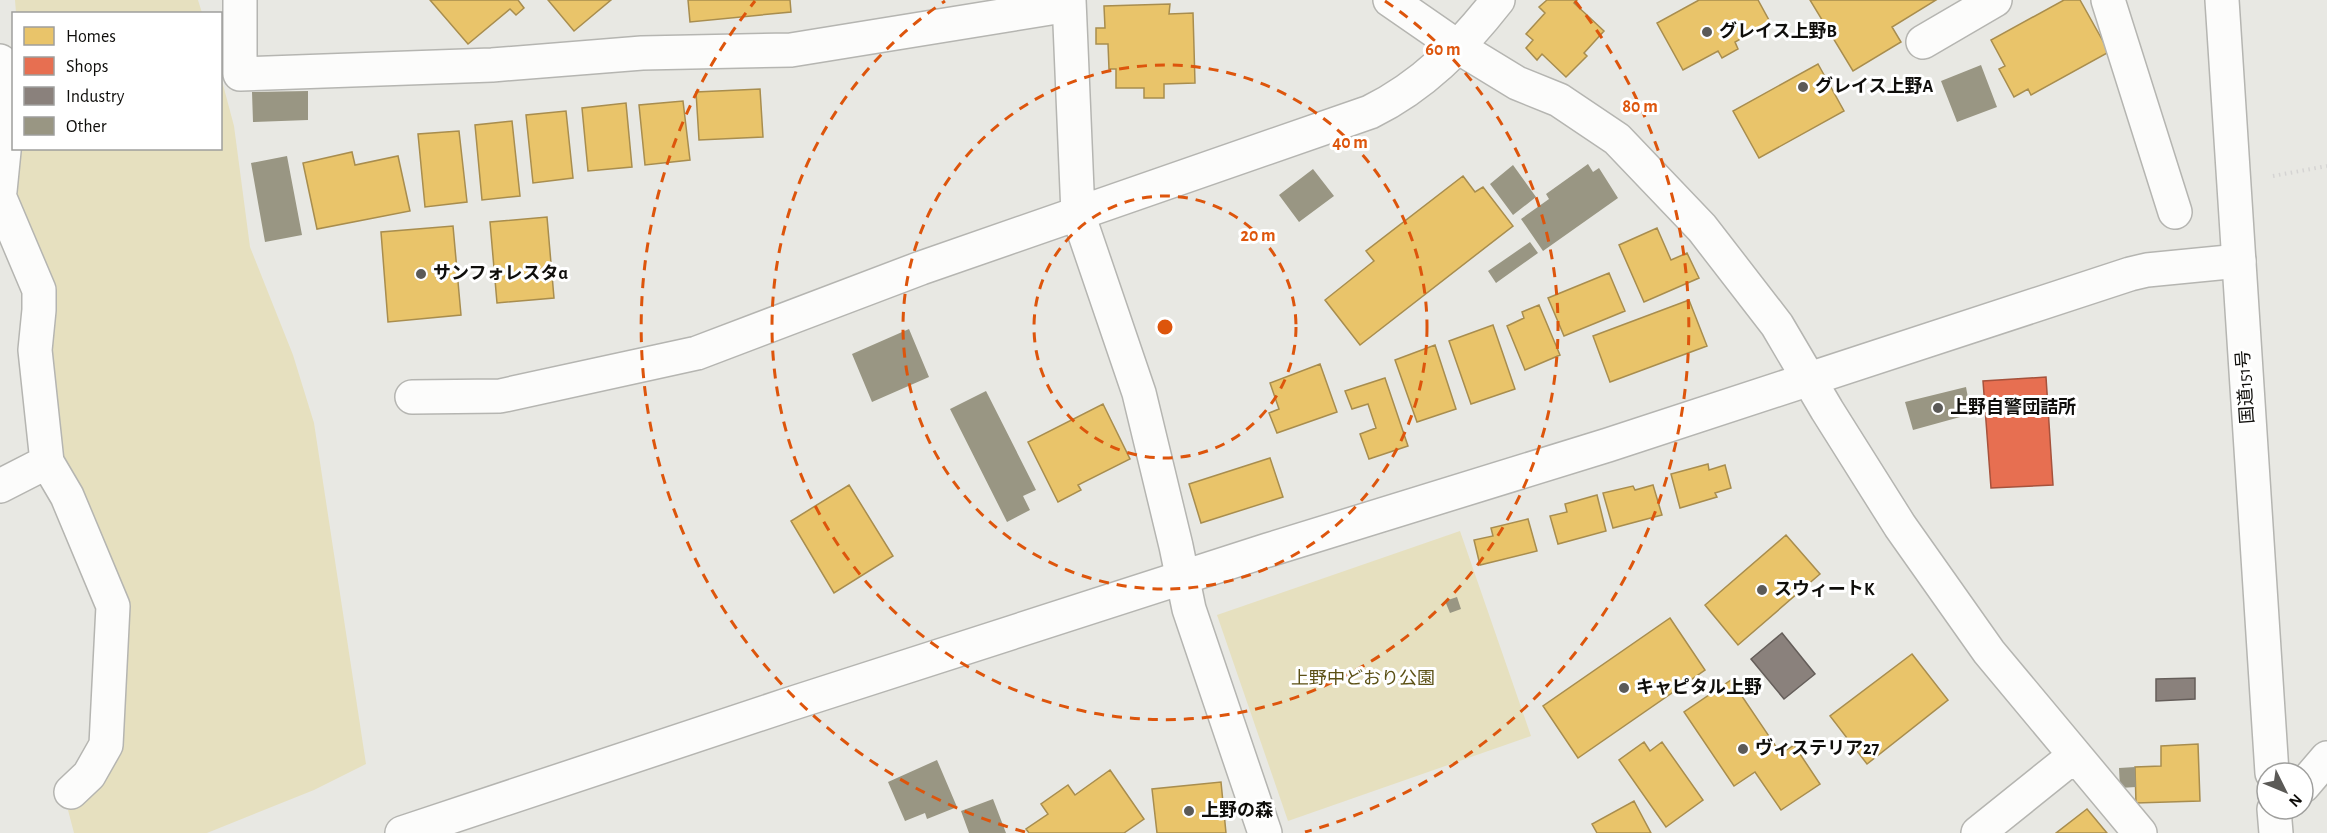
<svg xmlns="http://www.w3.org/2000/svg" width="2327" height="833" font-family="'Alegreya Sans','Noto Sans JP',sans-serif">
  <style>
    .green { fill: #e6e0bf }
    .homes { fill: #e9c46a; stroke: #a88d4e; stroke-width: 1.5 }
    .shops { fill: #e76f51; stroke: #a6523c; stroke-width: 1.5 }
    .industry { fill: #8a817c; stroke: #655e5a; stroke-width: 1.5 }
    .building { fill: #999683 }
    .lines { fill: none; stroke-linecap: round; stroke-linejoin: round }
    .street-casing { stroke: #b5b5b1; stroke-width: 36 }
    .secondary-casing { stroke: #b5b5b1; stroke-width: 36 }
    .highway-casing { stroke: #b5b5b1; stroke-width: 36 }
    .path { stroke: #d5d4d3; stroke-width: 4; stroke-dasharray: 1.5 4.5; stroke-linecap: butt }
    .street { stroke: #fcfcfb; stroke-width: 33 }
    .secondary { stroke: #fcfcfb; stroke-width: 33 }
    .highway { stroke: #fcfcfb; stroke-width: 33 }
    .ring { fill: none; stroke: #dd550c; stroke-width: 3; stroke-dasharray: 10 8 }
    .poi-dot { fill: #5b5a57; stroke: #fff; stroke-width: 2 }
    .labels { text-anchor: middle; dominant-baseline: central; stroke-width: 6; stroke-linejoin: round; paint-order: stroke }
    .poi-label { font-size: 18px; font-weight: bold; fill: #0f0e0b; stroke: #fff; text-anchor: start }
    .street-label { font-size: 18px; fill: #0f0e0b; stroke: #fff }
    .park-label { font-size: 18px; fill: #5c5116; stroke: #fff }
    .centre { fill: #dd550c; stroke: #fff; stroke-width: 3 }
    .ring-label { font-size: 18px; text-anchor: middle; font-weight: bold; fill: #dd550c; stroke: #fff; stroke-width: 6; stroke-linejoin: round; paint-order: stroke }
  </style>
  <rect width="100%" height="100%" fill="#e8e8e3"/>
  <path class="green" d="M 15,0 L 198,0 L 202,13 L 16,13 Z
    M 221,77 L 234,126 L 250,247 L 293,355 L 314,423 L 366,764 L 314,790 L 207,833 L 74,833 L 68,810 L 97,790 L 112,769 L 123,740 L 127,600 L 58,453 L 13,193 L 21,149 L 220,148 Z
    M 1460,531 L 1531,736 L 1288,821 L 1217,615 Z"/>
  <path class="homes" d="M 430,0 L 518,0 L 524,8 L 516,15 L 510,9 L 468,44 Z
    M 548,0 L 611,0 L 574,31 Z
    M 688,0 L 790,0 L 791,12 L 690,22 Z
    M 1547,0 L 1577,0 L 1574,3 L 1604,31 L 1584,53 L 1587,56 L 1566,77 L 1542,54 L 1537,60 L 1526,48 L 1533,40 L 1526,34 L 1545,13 L 1539,7 Z
    M 1699,0 L 1758,0 L 1770,22 L 1735,42 L 1738,49 L 1722,58 L 1718,51 L 1683,70 L 1657,23 Z
    M 1810,0 L 1936,0 L 1892,27 L 1901,42 L 1853,71 Z
    M 2064,0 L 2080,0 L 2109,52 L 2031,95 L 2028,89 L 2014,97 L 1999,69 L 2005,66 L 1991,40 Z
    M 1170,4 L 1169,14 L 1193,13 L 1195,83 L 1164,84 L 1164,98 L 1144,98 L 1144,88 L 1116,88 L 1116,69 L 1109,69 L 1108,44 L 1096,44 L 1096,28 L 1105,28 L 1104,6 Z
    M 1818,64 L 1844,111 L 1759,158 L 1733,111 Z
    M 760,89 L 763,137 L 699,140 L 696,92 Z
    M 683,101 L 690,160 L 645,165 L 639,105 Z
    M 626,103 L 632,167 L 588,171 L 582,108 Z
    M 566,111 L 573,178 L 533,183 L 526,115 Z
    M 512,121 L 520,196 L 482,200 L 475,125 Z
    M 459,131 L 467,202 L 425,207 L 418,134 Z
    M 352,152 L 355,165 L 398,156 L 410,211 L 317,229 L 303,163 Z
    M 1463,176 L 1475,192 L 1483,187 L 1513,226 L 1360,345 L 1325,300 L 1374,261 L 1366,251 Z
    M 547,217 L 554,298 L 497,303 L 490,222 Z
    M 453,226 L 461,315 L 388,322 L 381,232 Z
    M 1657,228 L 1671,260 L 1687,253 L 1699,278 L 1644,302 L 1619,245 Z
    M 1609,273 L 1625,311 L 1564,336 L 1548,298 Z
    M 1689,300 L 1707,346 L 1610,382 L 1593,336 Z
    M 1539,305 L 1560,355 L 1525,370 L 1507,326 L 1524,318 L 1522,312 Z
    M 1493,325 L 1515,389 L 1471,404 L 1449,341 Z
    M 1435,345 L 1456,409 L 1417,422 L 1395,360 Z
    M 1320,364 L 1337,412 L 1277,433 L 1269,413 L 1279,409 L 1270,383 Z
    M 1385,378 L 1408,446 L 1369,459 L 1360,434 L 1376,428 L 1368,404 L 1352,409 L 1345,391 Z
    M 1103,404 L 1130,459 L 1078,485 L 1081,490 L 1058,502 L 1028,442 Z
    M 1270,458 L 1283,497 L 1201,523 L 1189,484 Z
    M 1708,464 L 1709,470 L 1725,465 L 1731,488 L 1715,493 L 1717,497 L 1680,508 L 1671,474 Z
    M 849,485 L 893,556 L 834,593 L 791,521 Z
    M 1653,485 L 1662,515 L 1613,528 L 1603,493 L 1633,486 L 1635,490 Z
    M 1597,495 L 1606,531 L 1558,544 L 1550,516 L 1567,512 L 1565,504 Z
    M 1528,519 L 1537,551 L 1480,565 L 1474,540 L 1493,536 L 1491,528 Z
    M 1786,535 L 1820,574 L 1738,645 L 1705,605 Z
    M 1670,618 L 1705,670 L 1578,758 L 1543,706 Z
    M 1912,654 L 1948,700 L 1867,764 L 1830,716 Z
    M 1731,680 L 1781,754 L 1794,745 L 1820,784 L 1781,810 L 1755,772 L 1734,786 L 1684,712 Z
    M 1644,742 L 1650,751 L 1662,742 L 1703,800 L 1666,827 L 1619,760 Z
    M 2198,744 L 2200,801 L 2136,803 L 2135,767 L 2161,766 L 2161,746 Z
    M 1110,770 L 1144,819 L 1124,833 L 1029,833 L 1026,829 L 1048,814 L 1041,804 L 1068,785 L 1075,795 Z
    M 1221,782 L 1226,833 L 1157,833 L 1152,789 Z
    M 1634,801 L 1651,833 L 1597,833 L 1592,824 Z
    M 2087,809 L 2107,833 L 2056,833 Z"/>
  <path class="shops" d="M 2046,377 L 2053,485 L 1991,488 L 1983,381 Z"/>
  <path class="industry" d="M 1782,633 L 1815,674 L 1784,699 L 1751,659 Z
    M 2195,678 L 2195,699 L 2156,701 L 2156,679 Z"/>
  <path class="building" d="M 1981,65 L 1997,107 L 1957,122 L 1941,81 Z
    M 308,91 L 308,120 L 253,122 L 252,92 Z
    M 287,156 L 302,235 L 265,242 L 251,163 Z
    M 1588,164 L 1593,172 L 1599,168 L 1618,198 L 1543,251 L 1521,219 L 1549,199 L 1546,194 Z
    M 1513,165 L 1536,197 L 1513,215 L 1490,184 Z
    M 1313,169 L 1334,196 L 1299,222 L 1279,195 Z
    M 1530,242 L 1538,253 L 1496,283 L 1488,271 Z
    M 909,329 L 929,377 L 872,402 L 852,354 Z
    M 1966,387 L 1971,414 L 1913,430 L 1905,402 Z
    M 986,391 L 1036,490 L 1023,496 L 1030,510 L 1007,522 L 950,409 Z
    M 1457,597 L 1461,609 L 1450,613 L 1445,601 Z
    M 937,760 L 957,807 L 927,819 L 925,813 L 905,821 L 888,782 Z
    M 2135,767 L 2136,787 L 2120,788 L 2119,768 Z
    M 993,799 L 1006,833 L 969,833 L 961,811 Z"/>
  <g class="lines">
    <defs>
      <path id="street" d="M 240,0 L 240,74 L 492,65 L 642,53 L 791,50 L 1069,5
        M 1069,0 L 1078,214 L 1139,393 L 1176,546 L 1189,609 L 1265,833
        M 1390,0 L 1458,47 L 1517,83 L 1559,100 L 1617,139 L 1702,228 L 1777,325 L 1827,410 L 1900,526 L 1989,652 L 2140,833
        M 2108,0 L 2175,212
        M 1923,42 L 1995,0
        M 0,61 L 7,121 L 0,191
        M 0,198 L 39,290 L 39,310 L 35,350 L 47,462 L 67,496 L 113,606 L 106,745 L 89,775 L 71,792
        M 412,397 L 500,396 L 697,353 L 921,268 L 1370,112 C 1423,86 1462,46 1498,0
        M 0,486 L 47,462
        M 2303,786 L 2327,758
        M 1978,833 L 2074,756"/>
      <path id="secondary" d="M 402,833 L 790,704 L 1268,550 L 1608,445 L 2130,274 L 2147,270 L 2239,261"/>
      <path id="highway" d="M 2222,0 L 2272,773
        M 2274,809 L 2276,833"/>
    </defs>
    <use href="#street" class="street-casing"/>
    <use href="#secondary" class="secondary-casing"/>
    <use href="#highway" class="highway-casing"/>
    <path class="path" d="M 2273,176 L 2327,166"/>
    <use href="#street" class="street"/>
    <use href="#secondary" class="secondary"/>
    <use href="#highway" class="highway"/>
  </g>
  <g class="ring">
    <circle cx="1165" cy="327" r="131"/>
    <circle cx="1165" cy="327" r="262"/>
    <path d="M1385 1A393 393 0 1 1 945 1"/>
    <path d="M1025 832A524 524 0 0 1 755 1M1575 1A524 524 0 0 1 1305 832"/>
  </g>
  <g class="poi-dot">
    <circle cx="1707" cy="32" r="6"/>
    <circle cx="1803" cy="87" r="6"/>
    <circle cx="421" cy="274" r="6"/>
    <circle cx="1938" cy="408" r="6"/>
    <circle cx="1762" cy="590" r="6"/>
    <circle cx="1624" cy="688" r="6"/>
    <circle cx="1743" cy="749" r="6"/>
    <circle cx="1189" cy="811" r="6"/>
  </g>
  <g class="labels">
    <g class="poi-label">
      <text x="1719" y="32">グレイス上野B</text>
      <text x="1815" y="87">グレイス上野A</text>
      <text x="433" y="274">サンフォレスタα</text>
      <text x="1950" y="408">上野自警団詰所</text>
      <text x="1774" y="590">スウィートK</text>
      <text x="1636" y="688">キャピタル上野</text>
      <text x="1755" y="749">ヴィステリア27</text>
      <text x="1201" y="811">上野の森</text>
    </g>
    <g class="street-label">
      <text transform="translate(2246 387) rotate(-94)">国道151号</text>
    </g>
    <g class="park-label">
      <text x="1363" y="679">上野中どおり公園</text>
    </g>
  </g>
  <circle cx="1165" cy="327" r="9" class="centre"/>
  <g class="ring-label">
    <text x="1443" y="55">60 m</text>
    <text x="1640" y="112">80 m</text>
    <text x="1350" y="148">40 m</text>
    <text x="1258" y="241">20 m</text>
  </g>
  <rect x="12" y="12" width="210" height="138" fill="#ffffff" stroke="#9f9f9d" stroke-width="1.5"/>
  <rect x="24" y="27" width="30" height="18" fill="#e9c46a" stroke="#9f9f9d" stroke-width="1.5"/>
  <text x="66" y="42" font-size="18" fill="#0f0e0b">Homes</text>
  <rect x="24" y="57" width="30" height="18" fill="#e76f51" stroke="#9f9f9d" stroke-width="1.5"/>
  <text x="66" y="72" font-size="18" fill="#0f0e0b">Shops</text>
  <rect x="24" y="87" width="30" height="18" fill="#8a817c" stroke="#9f9f9d" stroke-width="1.5"/>
  <text x="66" y="102" font-size="18" fill="#0f0e0b">Industry</text>
  <rect x="24" y="117" width="30" height="18" fill="#999683" stroke="#9f9f9d" stroke-width="1.5"/>
  <text x="66" y="132" font-size="18" fill="#0f0e0b">Other</text>
  <g transform="translate(2285 791) rotate(133)"><circle r="28" fill="#ffffff" stroke="#9f9f9d" stroke-width="1.5"/>
  <path d="M0-4.5L10 22L0 15L-10 22Z" fill="#5b5a57"/>
  <text y="-9" font-size="16" font-weight="bold" text-anchor="middle" fill="#0f0e0b">N</text>
  </g>
</svg>
